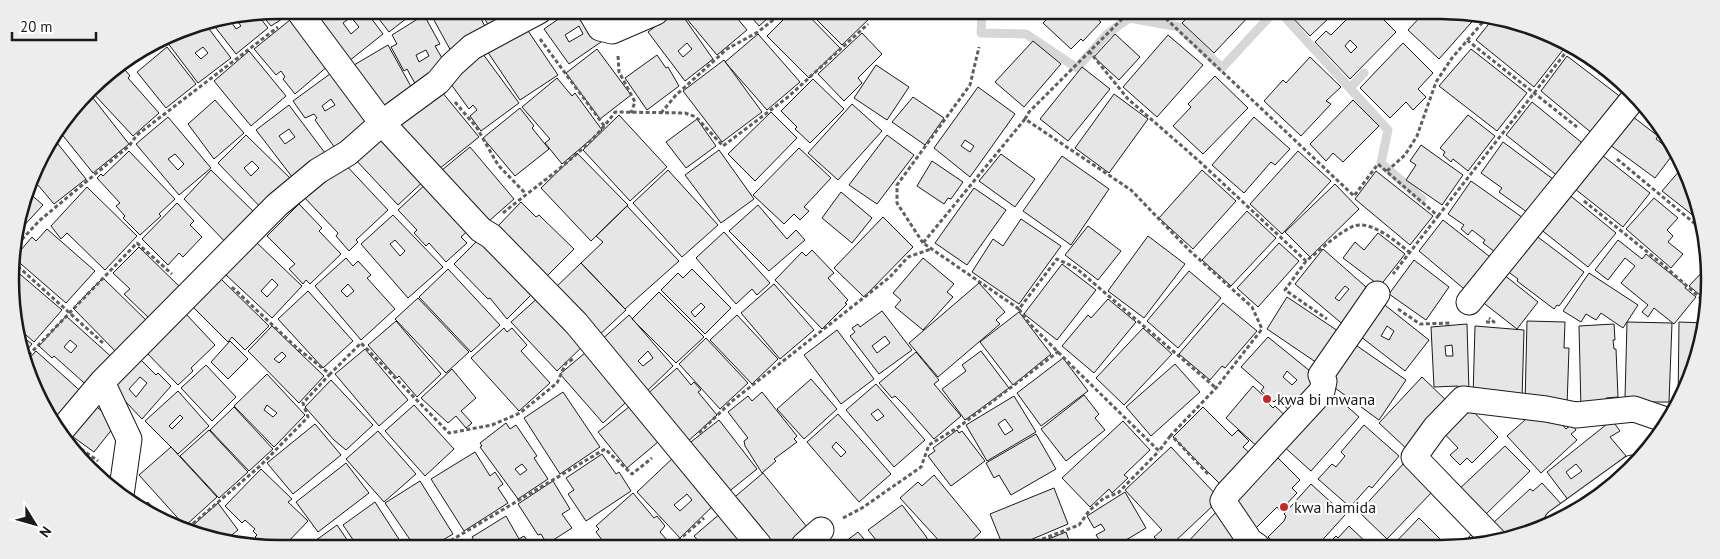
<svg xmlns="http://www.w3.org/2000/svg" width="1720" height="559" font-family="'PT Sans',sans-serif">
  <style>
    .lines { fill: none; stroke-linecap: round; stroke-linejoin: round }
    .stream { stroke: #d7d7d7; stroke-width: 9 }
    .building { fill: #e6e6e6; stroke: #1a1a1a; fill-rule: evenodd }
    .street-casing { stroke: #1a1a1a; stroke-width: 27 }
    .path { stroke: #5f5f5f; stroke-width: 3; stroke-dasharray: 4 2.5; stroke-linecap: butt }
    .street { stroke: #fff; stroke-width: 25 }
    .poi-dot { fill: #c62828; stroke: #fff; stroke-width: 2 }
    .labels { text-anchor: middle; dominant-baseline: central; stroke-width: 4; stroke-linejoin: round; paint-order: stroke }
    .poi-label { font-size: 16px; fill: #1a1a1a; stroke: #fff; text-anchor: start }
    .rim { fill: none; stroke: #1a1a1a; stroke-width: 2.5 }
  </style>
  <rect width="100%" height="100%" fill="#fff"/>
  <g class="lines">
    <path class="stream" d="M 982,13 L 981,33 L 1026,34 L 1077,68 L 1107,34 L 1129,18 L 1179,27 L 1222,68 L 1272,14
      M 1282,14 L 1388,130 L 1381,163 L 1422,199
      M 1350,88 L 1364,73"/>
  </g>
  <path class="building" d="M 280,10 L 296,10 L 271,26 L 261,14 Z
    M 312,10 L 365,10 L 383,34 L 349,61 ZM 351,17 L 359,27 L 351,34 L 343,23 Z
    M 372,10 L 416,11 L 389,32 Z
    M 429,11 L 477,11 L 488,32 L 452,53 Z
    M 480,11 L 527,11 L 492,31 Z
    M 570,11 L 580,11 L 601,42 L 569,64 L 544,29 ZM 579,26 L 583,34 L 569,42 L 565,35 Z
    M 598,11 L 628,12 L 606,25 Z
    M 674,12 L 680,12 L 713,59 L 685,81 L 648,32 ZM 687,43 L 692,49 L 683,57 L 678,51 Z
    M 681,12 L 732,12 L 747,30 L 717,55 Z
    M 747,12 L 775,12 L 759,26 Z
    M 791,12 L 805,12 L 840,48 L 809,78 L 767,36 Z
    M 815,12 L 875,13 L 842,45 L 813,16 Z
    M 1042,13 L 1092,14 L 1101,22 L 1083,41 L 1081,39 L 1071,49 L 1043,23 L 1048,18 Z
    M 257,14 L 268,28 L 236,54 L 212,23 L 230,20 L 236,29 L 241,26 L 236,19 Z
    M 1191,14 L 1251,14 L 1214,53 L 1182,23 Z
    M 1289,14 L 1336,15 L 1332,18 L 1331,16 L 1310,36 Z
    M 424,15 L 440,44 L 435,46 L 450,72 L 418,89 L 407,69 L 404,71 L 391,47 L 397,44 L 392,35 ZM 426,50 L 429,56 L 419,62 L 416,55 Z
    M 1351,15 L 1379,15 L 1396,32 L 1350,79 L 1315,42 L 1326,31 L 1331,35 ZM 1350,40 L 1357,47 L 1351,53 L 1345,46 Z
    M 1422,15 L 1478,15 L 1439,59 L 1408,30 Z
    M 1495,16 L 1548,38 L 1563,50 L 1534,87 L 1476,40 Z
    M 290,20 L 328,66 L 295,94 L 283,79 L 285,77 L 281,71 L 276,75 L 254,49 Z
    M 522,22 L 558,75 L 520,100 L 485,48 Z
    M 206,25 L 231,58 L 198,83 L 164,38 L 177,30 ZM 203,47 L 208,53 L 201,59 L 195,53 Z
    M 862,33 L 882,54 L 858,78 L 862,83 L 844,101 L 818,74 Z
    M 758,34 L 800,82 L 767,110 L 725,62 Z
    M 1115,34 L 1140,57 L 1119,80 L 1094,57 Z
    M 1168,35 L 1203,65 L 1157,117 L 1123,87 Z
    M 1033,41 L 1061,64 L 1024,107 L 995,82 Z
    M 1403,43 L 1433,73 L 1418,89 L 1426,97 L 1413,110 L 1406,102 L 1390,118 L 1360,88 Z
    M 388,45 L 414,92 L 379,111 L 354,65 Z
    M 167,47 L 196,84 L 166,108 L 137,72 Z
    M 597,49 L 631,95 L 600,119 L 566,73 Z
    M 1471,49 L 1527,93 L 1497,131 L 1439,86 Z
    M 480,50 L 519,103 L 481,131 L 470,116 L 477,110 L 473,105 L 469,109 L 445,76 Z
    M 249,51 L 286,96 L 251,126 L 214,81 Z
    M 657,55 L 666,68 L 668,67 L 679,86 L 647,110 L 625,78 Z
    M 1567,56 L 1622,98 L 1593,134 L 1541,91 Z
    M 1310,57 L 1341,87 L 1326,101 L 1331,104 L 1301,136 L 1264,101 L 1283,80 L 1286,83 Z
    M 724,60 L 762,112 L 722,142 L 683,91 Z
    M 121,65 L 130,76 L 128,78 L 159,113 L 133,136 L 91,91 L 102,77 Z
    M 876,65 L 909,87 L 887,120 L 854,98 Z
    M 1082,67 L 1110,89 L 1068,141 L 1040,119 Z
    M 334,71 L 371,122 L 335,148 L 315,120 L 317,118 L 314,114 L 305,118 L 293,101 ZM 331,99 L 335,105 L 325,111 L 322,106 Z
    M 1215,76 L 1248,108 L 1203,154 L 1173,126 L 1191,107 L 1188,104 Z
    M 557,78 L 572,96 L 575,93 L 602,130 L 562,164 L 545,143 L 550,139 L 522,107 Z
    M 813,79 L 844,109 L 810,143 L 795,129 L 797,127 L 781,111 Z
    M 437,86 L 479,137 L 434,173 L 393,121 Z
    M 978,87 L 1015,114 L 970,177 L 934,148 ZM 965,140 L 974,146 L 970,152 L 961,146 Z
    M 89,93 L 129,144 L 93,173 L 60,132 Z
    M 1114,94 L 1148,119 L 1109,173 L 1075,148 Z
    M 913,97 L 944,118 L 925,145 L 892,122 Z
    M 215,100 L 244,133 L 214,159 L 188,124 Z
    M 1353,100 L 1379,126 L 1343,162 L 1333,153 L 1326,161 L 1310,144 Z
    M 1532,102 L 1586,146 L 1564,181 L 1506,135 Z
    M 852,104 L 882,131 L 838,180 L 808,153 Z
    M 289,105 L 328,157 L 296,182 L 256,130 ZM 289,129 L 295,137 L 285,144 L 279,136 Z
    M 520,108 L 534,126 L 532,128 L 549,149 L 515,176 L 483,138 Z
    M 771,112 L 797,138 L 755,181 L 728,154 Z
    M 1628,113 L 1658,136 L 1656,139 L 1674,153 L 1655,178 L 1606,142 Z
    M 619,115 L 667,167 L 630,201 L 583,150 Z
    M 1468,115 L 1495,136 L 1468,171 L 1453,159 L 1451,162 L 1443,155 L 1445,152 L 1440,148 Z
    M 168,117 L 211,168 L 179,195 L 136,144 ZM 175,154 L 184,164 L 178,170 L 168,159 Z
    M 1254,117 L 1290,149 L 1275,165 L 1271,162 L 1244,193 L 1212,165 Z
    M 697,119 L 716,146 L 686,168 L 666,142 Z
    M 384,129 L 428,177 L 398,205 L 353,157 Z
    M 246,135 L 295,183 L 266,213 L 218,163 ZM 252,161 L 259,168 L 251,176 L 244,168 Z
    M 887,135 L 914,155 L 877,204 L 849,185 Z
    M 54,139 L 86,179 L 54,204 L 32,178 L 38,160 Z
    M 1503,142 L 1557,182 L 1531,215 L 1499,192 L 1502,188 L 1481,173 Z
    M 1421,145 L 1463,175 L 1442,205 L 1406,180 L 1416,165 L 1410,161 Z
    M 470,147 L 514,199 L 481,228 L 436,175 Z
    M 799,148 L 831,178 L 804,207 L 809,211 L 800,220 L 794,214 L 784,224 L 753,195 Z
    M 719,150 L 754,199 L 721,223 L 685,175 Z
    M 129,151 L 175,199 L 159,214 L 161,216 L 140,235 L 123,218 L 125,216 L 116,206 L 120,203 L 97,178 L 101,174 L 103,176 Z
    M 1298,151 L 1331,181 L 1282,234 L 1250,204 Z
    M 1597,151 L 1650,193 L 1623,227 L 1570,185 Z
    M 577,153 L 628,205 L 591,241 L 541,188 Z
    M 1001,154 L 1035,179 L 1015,207 L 979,181 Z
    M 1062,156 L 1109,189 L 1071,245 L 1023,211 Z
    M 932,161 L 963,182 L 951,199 L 948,198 L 944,204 L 917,186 Z
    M 343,162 L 388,210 L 356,240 L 358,242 L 349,251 L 336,236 L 338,233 L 302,195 Z
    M 1681,169 L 1704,224 L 1662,191 Z
    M 211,170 L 259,217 L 230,247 L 184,199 Z
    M 668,170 L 718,225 L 682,257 L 633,203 Z
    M 1202,170 L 1236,201 L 1193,249 L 1159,218 Z
    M 1376,171 L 1433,216 L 1410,245 L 1355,199 Z
    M 430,180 L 473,226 L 461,237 L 467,243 L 446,262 L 429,243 L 426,246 L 414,233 L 417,230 L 398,210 Z
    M 1471,181 L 1526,220 L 1503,258 L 1483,243 L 1485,240 L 1472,230 L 1468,235 L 1461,229 L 1464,225 L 1448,214 Z
    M 1335,184 L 1359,209 L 1310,257 L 1285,232 Z
    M 87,187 L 137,236 L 105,270 L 67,233 L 61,239 L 51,226 Z
    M 974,188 L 1006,210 L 967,265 L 935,243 Z
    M 28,192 L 43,205 L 19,231 L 23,233 L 12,245 Z
    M 841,192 L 872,218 L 852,243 L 822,218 Z
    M 1567,193 L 1616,233 L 1588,267 L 1539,228 Z
    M 1654,198 L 1678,218 L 1667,230 L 1673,236 L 1668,242 L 1683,254 L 1671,268 L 1626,229 Z
    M 521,202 L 536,217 L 539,215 L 574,249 L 544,279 L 497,227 Z
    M 177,203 L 194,221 L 190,225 L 202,237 L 183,257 L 179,253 L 168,265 L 142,239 Z
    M 299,204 L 322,228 L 319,231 L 341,254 L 310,284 L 306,280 L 303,284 L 289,269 L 295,264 L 267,236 Z
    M 758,205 L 787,239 L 796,230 L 805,240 L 769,271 L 729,231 Z
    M 627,206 L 679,261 L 625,309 L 581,263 L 603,242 L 596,236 Z
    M 1247,211 L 1276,238 L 1231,286 L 1202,260 Z
    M 393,215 L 443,267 L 408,298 L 361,244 ZM 395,240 L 405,251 L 400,256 L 390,244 Z
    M 883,217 L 913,247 L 864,297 L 834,268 Z
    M 1021,219 L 1061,246 L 1019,304 L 972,272 L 993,239 L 1003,246 Z
    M 1443,220 L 1494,260 L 1469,293 L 1419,251 Z
    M 1088,226 L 1121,251 L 1098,280 L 1065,255 Z
    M 47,229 L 95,271 L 66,303 L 14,258 L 32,237 L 36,241 Z
    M 1530,231 L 1584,272 L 1559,306 L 1557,305 L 1554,309 L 1517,281 L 1518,279 L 1503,268 Z
    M 724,232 L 770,283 L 757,295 L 752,289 L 736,304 L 696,258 Z
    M 1378,233 L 1405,254 L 1380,286 L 1343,258 L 1355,242 L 1364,250 Z
    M 484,234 L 537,289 L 507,319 L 490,298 L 488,299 L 454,264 Z
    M 1148,236 L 1185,264 L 1144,318 L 1108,291 Z
    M 1618,240 L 1642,259 L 1646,254 L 1686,286 L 1685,288 L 1696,297 L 1674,324 L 1654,308 L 1648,317 L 1642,312 L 1648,305 L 1621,283 L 1635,266 L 1625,258 L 1608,280 L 1595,270 Z
    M 256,242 L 302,286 L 272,318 L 225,274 ZM 272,279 L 278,285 L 267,297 L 261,291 Z
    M 1279,243 L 1299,261 L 1258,307 L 1237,288 Z
    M 139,247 L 182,289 L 152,321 L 124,294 L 130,289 L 113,273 Z
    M 1323,249 L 1374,294 L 1346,327 L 1295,284 ZM 1345,286 L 1349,289 L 1339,301 L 1335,298 Z
    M 812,250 L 834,273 L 828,278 L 848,300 L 845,303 L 847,304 L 822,329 L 775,280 L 802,252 L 806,256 Z
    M 346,258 L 353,266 L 358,261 L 371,275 L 367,278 L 395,309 L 361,340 L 315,286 ZM 348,284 L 354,291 L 347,297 L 341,291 Z
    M 923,258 L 954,284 L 947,292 L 953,297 L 923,330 L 895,307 L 901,300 L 893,293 Z
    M 1414,260 L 1449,287 L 1426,320 L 1389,294 Z
    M 581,263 L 626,310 L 597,337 L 554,289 Z
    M 1062,264 L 1096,290 L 1057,340 L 1024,314 Z
    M 14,269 L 62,310 L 34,342 L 18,328 Z
    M 448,269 L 500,325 L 471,352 L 419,297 Z
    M 692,269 L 731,308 L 705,334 L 661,290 L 678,273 L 683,278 ZM 701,303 L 705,307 L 695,317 L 691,312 Z
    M 1705,269 L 1705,299 L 1689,286 Z
    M 1498,270 L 1538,302 L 1517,329 L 1476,297 Z
    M 1189,271 L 1221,298 L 1178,348 L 1147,321 Z
    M 1589,273 L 1638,305 L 1623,328 L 1601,313 L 1596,320 L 1586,314 L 1581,322 L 1563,311 Z
    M 103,278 L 151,325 L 120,356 L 73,308 Z
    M 221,279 L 269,326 L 245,350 L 232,337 L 228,342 L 193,307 Z
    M 979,283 L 1005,312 L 996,320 L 1000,324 L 938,377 L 909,343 Z
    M 774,284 L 814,330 L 780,359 L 741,313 Z
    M 308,291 L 353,341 L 323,368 L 278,319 Z
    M 659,292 L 704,337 L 676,363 L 632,319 Z
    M 541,295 L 586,343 L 557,371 L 511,322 Z
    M 1287,297 L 1344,335 L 1323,367 L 1267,329 Z
    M 418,298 L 469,352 L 446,373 L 395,319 Z
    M 1108,299 L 1136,322 L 1094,373 L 1062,346 L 1088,315 L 1091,318 Z
    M 1381,302 L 1429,340 L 1405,371 L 1356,333 ZM 1387,326 L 1394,331 L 1389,340 L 1381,336 Z
    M 1223,303 L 1257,331 L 1225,368 L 1222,366 L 1210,380 L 1179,354 Z
    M 882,311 L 912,350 L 879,374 L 850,336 L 855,332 L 852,328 L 858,324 L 860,327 ZM 885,336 L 890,343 L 877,353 L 872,346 Z
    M 1019,312 L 1051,354 L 1013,385 L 980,342 Z
    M 186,314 L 215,345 L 191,368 L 193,371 L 178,385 L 145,351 Z
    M 629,315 L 673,366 L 645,393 L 599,342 ZM 648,351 L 653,358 L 643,366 L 638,361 Z
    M 737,315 L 778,359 L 752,384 L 710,340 Z
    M 66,316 L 116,361 L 91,389 L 54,356 L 52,358 L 39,346 ZM 70,340 L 77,346 L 71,353 L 64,347 Z
    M 396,321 L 441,374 L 417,397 L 399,376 L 397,378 L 368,345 Z
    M 1527,321 L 1565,322 L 1564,348 L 1569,348 L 1567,406 L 1525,405 Z
    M 1627,322 L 1672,323 L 1669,402 L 1632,402 L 1625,398 Z
    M 1679,322 L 1705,323 L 1705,332 L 1678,404 Z
    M 1467,324 L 1469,392 L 1459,392 L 1458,386 L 1434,387 L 1431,327 ZM 1452,345 L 1453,356 L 1446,356 L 1445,346 Z
    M 1614,324 L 1615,340 L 1613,340 L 1614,349 L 1616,349 L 1618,397 L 1606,398 L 1607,409 L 1581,410 L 1579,326 Z
    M 272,326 L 324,376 L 299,403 L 248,351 ZM 282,352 L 286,356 L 279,363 L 274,359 Z
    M 1475,326 L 1524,330 L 1522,399 L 1473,398 Z
    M 504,328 L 507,332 L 512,328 L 527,345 L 521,351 L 550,383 L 519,411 L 471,358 Z
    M 1143,328 L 1172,354 L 1124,405 L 1096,378 Z
    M 837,330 L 874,379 L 841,404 L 804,355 Z
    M 18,333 L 32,344 L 22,356 L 19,349 Z
    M 1268,337 L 1321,380 L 1292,413 L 1277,399 L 1274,402 L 1261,391 L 1264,387 L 1241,367 ZM 1287,371 L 1297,380 L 1292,385 L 1283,377 Z
    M 706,338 L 748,383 L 720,409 L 679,364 Z
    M 230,341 L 248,359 L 228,379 L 211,362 Z
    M 1350,341 L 1406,380 L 1379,420 L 1324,380 Z
    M 592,347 L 633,396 L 603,423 L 560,374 Z
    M 365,349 L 408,400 L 379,426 L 335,374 Z
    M 36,351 L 86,396 L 59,427 L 51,419 L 25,363 Z
    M 981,351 L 1009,388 L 965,420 L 942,389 L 966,371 L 962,365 Z
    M 916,352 L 939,380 L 934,384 L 961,416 L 934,439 L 905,406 L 895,396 L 892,398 L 879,383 Z
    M 137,356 L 156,375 L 158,373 L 171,386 L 142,419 L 109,384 ZM 140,377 L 147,383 L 136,397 L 129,389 Z
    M 1063,358 L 1088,391 L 1041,426 L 1017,393 Z
    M 1175,364 L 1200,392 L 1151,436 L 1126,407 Z
    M 206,365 L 236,397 L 212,421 L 181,388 Z
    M 677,368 L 691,385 L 694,382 L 701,390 L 698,392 L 717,415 L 686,443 L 645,396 Z
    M 452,369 L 476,398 L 461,411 L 472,423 L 466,428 L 456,416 L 448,423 L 421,398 Z
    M 267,374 L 305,415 L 274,447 L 234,406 ZM 267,405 L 277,413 L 273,417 L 264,410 Z
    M 1422,377 L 1451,405 L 1409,451 L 1379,423 Z
    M 811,379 L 837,409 L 804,439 L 777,409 Z
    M 331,380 L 373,425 L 346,450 L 334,440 L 305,407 Z
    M 876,384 L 925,440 L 894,467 L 846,410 ZM 878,409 L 884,416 L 877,421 L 871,414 Z
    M 1253,386 L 1267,399 L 1265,400 L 1273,408 L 1275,406 L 1291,421 L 1262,451 L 1226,418 Z
    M 178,391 L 209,426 L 178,454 L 145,421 ZM 180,415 L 183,418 L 172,429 L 169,426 Z
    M 1330,391 L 1359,417 L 1311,471 L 1281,444 Z
    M 563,392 L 600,447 L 560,474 L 524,418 Z
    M 762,392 L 797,436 L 794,439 L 797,442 L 774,459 L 776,461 L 762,473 L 745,446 L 744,441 L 748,438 L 728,412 L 748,396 L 752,401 Z
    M 1084,395 L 1099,414 L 1095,418 L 1105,430 L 1066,461 L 1041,429 Z
    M 1014,396 L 1036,432 L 987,461 L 966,425 ZM 1005,419 L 1013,430 L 1005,435 L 998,424 Z
    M 635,402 L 664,437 L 627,468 L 598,432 Z
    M 1464,402 L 1498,437 L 1472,463 L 1467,458 L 1460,465 L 1450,455 L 1458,448 L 1438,427 Z
    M 93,404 L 117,423 L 94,452 L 69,434 Z
    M 414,405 L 454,449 L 425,476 L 385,431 Z
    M 234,407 L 273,449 L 249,471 L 210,430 Z
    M 1203,407 L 1232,436 L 1238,430 L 1249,441 L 1243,447 L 1254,457 L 1224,488 L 1173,437 Z
    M 1535,411 L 1554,415 L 1566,429 L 1572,424 L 1576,430 L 1571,434 L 1577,440 L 1541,473 L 1507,436 Z
    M 838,414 L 891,474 L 859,502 L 807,442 ZM 836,442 L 846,452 L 841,457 L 832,447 Z
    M 719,420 L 757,469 L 727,493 L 687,445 Z
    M 1612,420 L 1620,431 L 1610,437 L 1626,456 L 1569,501 L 1547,472 ZM 1576,464 L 1582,471 L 1571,479 L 1566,472 Z
    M 1123,421 L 1150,450 L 1124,475 L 1128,478 L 1112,493 L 1109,489 L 1090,507 L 1062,478 Z
    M 506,423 L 510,429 L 516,425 L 537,456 L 534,458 L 548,479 L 518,499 L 480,447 L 482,446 L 480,443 ZM 522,464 L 527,470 L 520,475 L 515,469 Z
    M 315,424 L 341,455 L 293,494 L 267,463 Z
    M 1364,425 L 1399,456 L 1372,488 L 1369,486 L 1350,507 L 1318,479 L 1332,464 L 1336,467 L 1345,456 L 1341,452 Z
    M 209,430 L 248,472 L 219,498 L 180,456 Z
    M 957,430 L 959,433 L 962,431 L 985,461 L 951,486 L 928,456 L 935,451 L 933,448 Z
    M 378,431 L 416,474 L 384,502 L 346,459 Z
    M 1036,434 L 1056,469 L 1011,495 L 999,475 L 994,478 L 986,463 Z
    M 1505,446 L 1530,471 L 1482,518 L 1456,492 Z
    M 171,447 L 217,497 L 185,526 L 139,475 Z
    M 1171,447 L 1220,499 L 1170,546 L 1163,546 L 1154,537 L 1162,530 L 1125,490 Z
    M 475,452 L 490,476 L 495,472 L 503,484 L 498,488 L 508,503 L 464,531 L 431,479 Z
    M 1272,452 L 1300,480 L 1292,488 L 1297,493 L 1280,511 L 1277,507 L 1255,529 L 1226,500 Z
    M 80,454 L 99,466 L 98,469 L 111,477 L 108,482 Z
    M 602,454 L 616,474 L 619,472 L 631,491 L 586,521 L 568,494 L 574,490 L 566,478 Z
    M 676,455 L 719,500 L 680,538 L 637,492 ZM 687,494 L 692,500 L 680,511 L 674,505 Z
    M 346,463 L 369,493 L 318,532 L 296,502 Z
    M 1404,463 L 1433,491 L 1387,539 L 1359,512 Z
    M 261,469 L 292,499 L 288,502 L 308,521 L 286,544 L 263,544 L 255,537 L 257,535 L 253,531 L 255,529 L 245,520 L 242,523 L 225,506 Z
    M 763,473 L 807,527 L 785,545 L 768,545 L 730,501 Z
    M 934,475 L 981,532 L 967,545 L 943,545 L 900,498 L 918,482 L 922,486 Z
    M 420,481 L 453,534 L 436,544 L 413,544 L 385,503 Z
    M 553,481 L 570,509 L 562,514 L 572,528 L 547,544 L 541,534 L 538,535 L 518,504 Z
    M 1542,483 L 1563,506 L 1548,525 L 1505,538 L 1492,524 L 1530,489 L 1533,491 Z
    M 1311,484 L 1345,515 L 1317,546 L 1278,546 L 1268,537 L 1284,521 L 1286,516 L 1284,514 Z
    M 1054,488 L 1068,524 L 1016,546 L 1003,546 L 990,514 Z
    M 1125,492 L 1146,528 L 1116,546 L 1103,546 L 1096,535 L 1105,530 L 1101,524 L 1094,528 L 1087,516 Z
    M 633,493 L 654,518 L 657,516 L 665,526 L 660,532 L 668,541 L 663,545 L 606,545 L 596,532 L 599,529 L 596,526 Z
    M 148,502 L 159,516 L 143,507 Z
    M 375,502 L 402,544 L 356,544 L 343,525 Z
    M 218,503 L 238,530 L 223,542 L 190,528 Z
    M 902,505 L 925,535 L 931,545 L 880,545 L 868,530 Z
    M 1217,511 L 1242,546 L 1184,546 Z
    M 722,512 L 751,545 L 702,545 L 694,536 Z
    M 506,516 L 519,539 L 524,536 L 529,544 L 476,544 L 472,537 Z
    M 1419,518 L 1448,547 L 1392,546 Z
    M 337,525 L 350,544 L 316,544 L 315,541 Z
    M 1349,526 L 1370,546 L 1326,546 L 1336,536 L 1338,538 Z
    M 1476,529 L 1490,542 L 1476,547 L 1460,547 Z
    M 858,532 L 869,545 L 841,545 Z
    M 1066,532 L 1071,546 L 1031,546 Z"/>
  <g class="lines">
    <defs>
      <path id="street" d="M 298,10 L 382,123 L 481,230 L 491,236 L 576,323 L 759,545
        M 590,11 L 600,28 L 612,31 L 656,12
        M 1469,302 L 1633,99
        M 59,433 L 102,382
        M 121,495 L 129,439 L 102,382 L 277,205 L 318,171 L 348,153 L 382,123 L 438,82 L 452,65 L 472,47 L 539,11
        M 1557,522 L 1632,468
        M 1495,541 L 1414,457 L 1435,428 L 1463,399 L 1546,409 L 1576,415 L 1634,409 L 1669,421
        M 804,545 L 821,530
        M 1257,546 L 1250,541 L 1223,501 L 1227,494 L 1322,391 L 1324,381 L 1321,375 L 1377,294"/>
    </defs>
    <use href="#street" class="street-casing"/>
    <path class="path" d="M 1127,14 L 1029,112 L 1025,119 L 1131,190 L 1190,251 L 1252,307 L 1262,329 L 1216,388 L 1171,435 L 1209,475
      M 1161,14 L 1354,196 L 1378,164 L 1438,216 L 1393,274
      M 540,39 L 605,127
      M 1467,40 L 1577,127
      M 1089,51 L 1128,99 L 1199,161 L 1306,261 C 1319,251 1339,232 1354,226 C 1371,220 1397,242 1409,252
      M 618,56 L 619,72 L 635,102 L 631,113
      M 455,102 L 477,128 L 498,165 L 526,194
      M 661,113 L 676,95 L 727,49 L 758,32 L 783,12
      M 1025,119 L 923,243 L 1019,309 L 1057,259 L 1076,268 L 1216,388
      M 1617,159 L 1705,232
      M 1387,171 L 1405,155 L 1417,136 L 1436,82 L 1452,58 L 1489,15
      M 1584,201 L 1661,263 L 1705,302
      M 503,213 C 542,181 586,153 615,112 L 685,113 L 696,117 L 723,146 L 788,97 L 868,24
      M 1438,216 L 1570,47
      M 923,243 L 897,203 L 897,185 L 970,85 L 979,47
      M 13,249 L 39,221 L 129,146 L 137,135 L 278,27
      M 1306,261 L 1285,290 L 1327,319
      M 13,262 L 103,343
      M 232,287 L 297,348 L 330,374 L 361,343 L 449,433 L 492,425 L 520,413 L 557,383 L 566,363 L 573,359
      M 1019,309 L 1029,323 L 1072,366 L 1159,451 L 1171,435
      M 1398,309 L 1420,324 L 1452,323
      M 1486,322 L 1494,322 L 1489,318
      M 24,360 L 137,243 L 172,274
      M 699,433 L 731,402 L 890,277 L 908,257 L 931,249
      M 81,449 L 98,461
      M 843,518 L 862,508 L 921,467 L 929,445 L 960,426 L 1059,351
      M 188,528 L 260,466 L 308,417 L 303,403 L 330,374
      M 445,544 L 605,449 L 632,474 L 652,458
      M 673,545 L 704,518
      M 1024,546 L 1079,525 L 1089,511 L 1104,498 L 1118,493 L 1159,451"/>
    <use href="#street" class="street"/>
  </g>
  <g class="poi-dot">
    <circle cx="1267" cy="399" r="5"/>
    <circle cx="1284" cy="507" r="5"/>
  </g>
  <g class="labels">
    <g class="poi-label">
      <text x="1277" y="399">kwa bi mwana</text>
      <text x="1294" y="507">kwa hamida</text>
    </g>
  </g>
  <path d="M0 0H1720V559H0ZM279 19H1441A260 260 0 0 1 1701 279V280A260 260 0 0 1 1441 540H279A260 260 0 0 1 19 280V279A260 260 0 0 1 279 19Z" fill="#ededed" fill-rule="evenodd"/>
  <path class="rim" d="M279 19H1441A260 260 0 0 1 1701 279V280A260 260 0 0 1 1441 540H279A260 260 0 0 1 19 280V279A260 260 0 0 1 279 19Z"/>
  <g transform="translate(35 524) rotate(127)" stroke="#ffffff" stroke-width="4" paint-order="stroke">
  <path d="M0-4L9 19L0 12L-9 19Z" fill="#1a1a1a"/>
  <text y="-8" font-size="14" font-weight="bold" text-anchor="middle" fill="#1a1a1a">N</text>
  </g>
  <path d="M12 32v8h84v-8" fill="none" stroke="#1a1a1a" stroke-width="2.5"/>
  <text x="20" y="32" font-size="15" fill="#1a1a1a" stroke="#ffffff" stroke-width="4" paint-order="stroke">20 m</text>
</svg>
